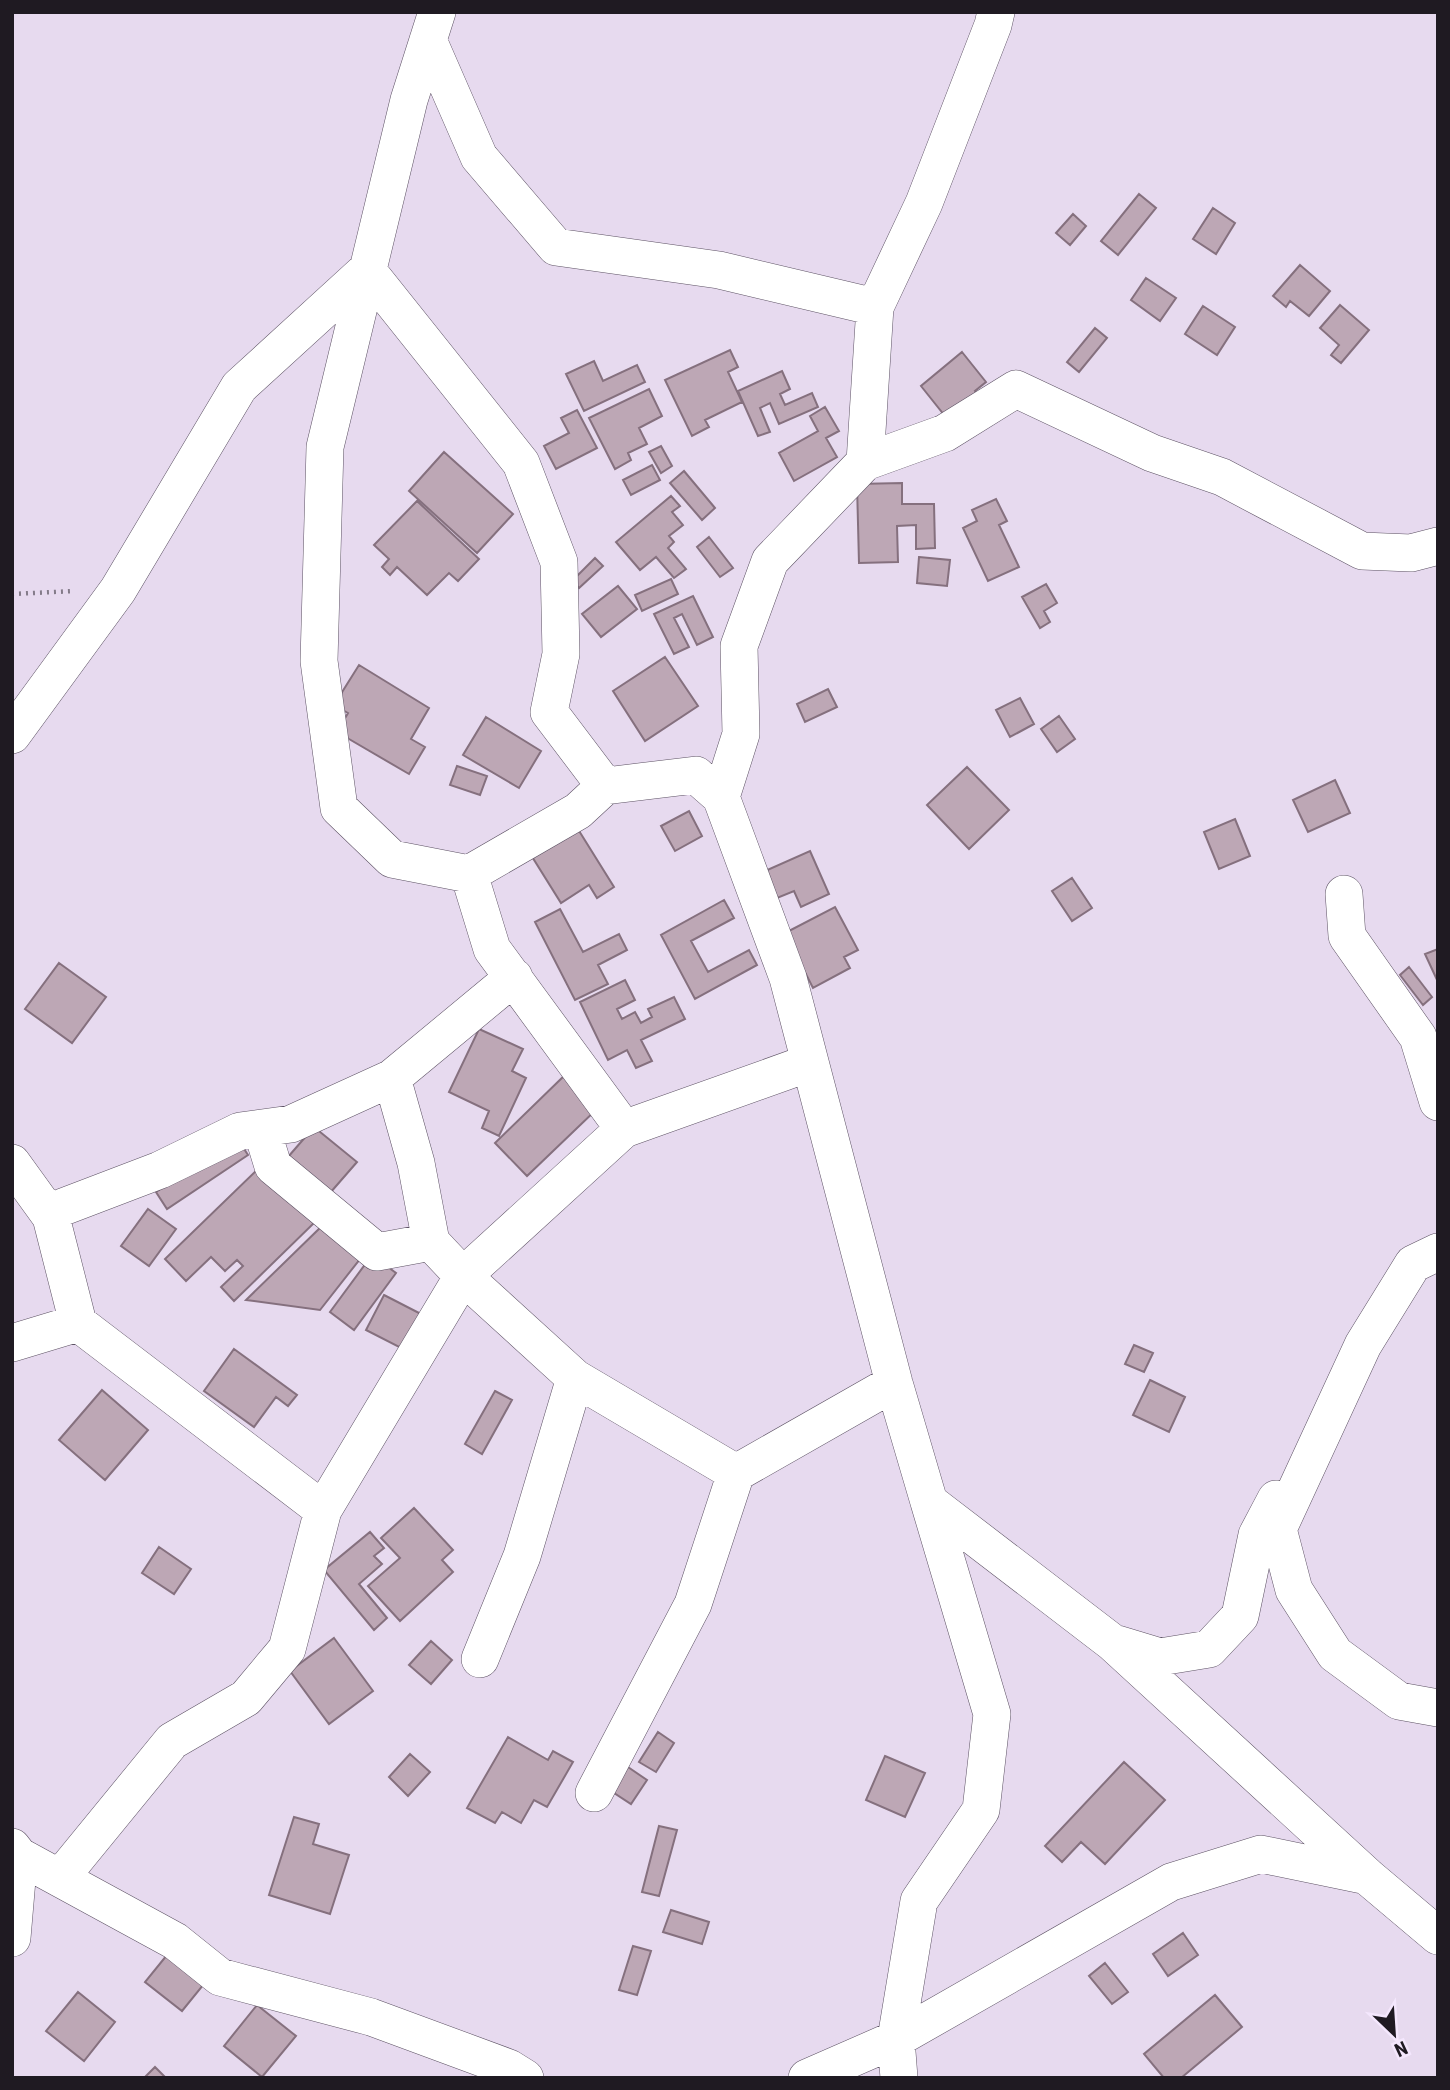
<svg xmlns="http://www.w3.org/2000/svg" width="1450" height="2090" font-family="'Roboto Condensed',sans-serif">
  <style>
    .building { fill: #bda7b5; stroke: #85707e; stroke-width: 2 }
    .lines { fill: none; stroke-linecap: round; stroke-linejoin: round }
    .minor-casing { stroke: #5d5264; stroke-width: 38 }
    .path { stroke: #847b89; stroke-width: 4.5; stroke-dasharray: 2 5; stroke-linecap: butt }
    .minor { stroke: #fff; stroke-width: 37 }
  </style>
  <rect width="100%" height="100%" fill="#e7daef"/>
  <path class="building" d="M 1139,194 L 1156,208 L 1118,255 L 1101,241 Z
    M 1213,208 L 1235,223 L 1216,254 L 1193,239 Z
    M 1073,214 L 1086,226 L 1070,245 L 1056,233 Z
    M 1300,265 L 1330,291 L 1309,316 L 1290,301 L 1286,307 L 1273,296 Z
    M 1146,278 L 1176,298 L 1160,321 L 1131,300 Z
    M 1340,305 L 1369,330 L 1341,363 L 1331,355 L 1339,345 L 1320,328 Z
    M 1203,306 L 1235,327 L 1217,355 L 1185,334 Z
    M 1095,328 L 1107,338 L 1079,372 L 1067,362 Z
    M 730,350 L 738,367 L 728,372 L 742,402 L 705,420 L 709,427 L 692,436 L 665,380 Z
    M 962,352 L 986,382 L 975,391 L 982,400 L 945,416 L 921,386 Z
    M 594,361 L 603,381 L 637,365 L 645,382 L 584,411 L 566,374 Z
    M 782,371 L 790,389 L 780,394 L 785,405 L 812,393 L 818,407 L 779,424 L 770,403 L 760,408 L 770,432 L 758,436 L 738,391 Z
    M 649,389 L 662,416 L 639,428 L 647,444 L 628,453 L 631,460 L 615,469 L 589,418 Z
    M 825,407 L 839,431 L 826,438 L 837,457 L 794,481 L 779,453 L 818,431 L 810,416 Z
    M 577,410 L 597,448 L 556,469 L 544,446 L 569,433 L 561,418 Z
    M 661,446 L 672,466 L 661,473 L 649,452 Z
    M 444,452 L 513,514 L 477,553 L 409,491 Z
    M 652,465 L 660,480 L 631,495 L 623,480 Z
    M 684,471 L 715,508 L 702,520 L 670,483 Z
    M 902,483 L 902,504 L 934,504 L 935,548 L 916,549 L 916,525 L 897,526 L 898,562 L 859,563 L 857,484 Z
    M 671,496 L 680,506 L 672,512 L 683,525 L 669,536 L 674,542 L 668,548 L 686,569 L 674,578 L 656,557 L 640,570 L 616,542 Z
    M 996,499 L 1007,521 L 999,525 L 1019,567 L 988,581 L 963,528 L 977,521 L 972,510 Z
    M 417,501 L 479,559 L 458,581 L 449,573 L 427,595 L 397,567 L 390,575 L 382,567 L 389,559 L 374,545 Z
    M 709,537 L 733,568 L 720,577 L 697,547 Z
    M 919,557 L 950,560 L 947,586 L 917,583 Z
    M 595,558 L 603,566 L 579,588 L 572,581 Z
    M 671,579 L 678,594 L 642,611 L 635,595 Z
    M 1046,584 L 1057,603 L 1044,611 L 1050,622 L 1040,628 L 1022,597 Z
    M 618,586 L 637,609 L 601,637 L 582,614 Z
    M 693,596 L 713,637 L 697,645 L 682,614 L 674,618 L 689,647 L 674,654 L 654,614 Z
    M 665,657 L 698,706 L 645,741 L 613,691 Z
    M 359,665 L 429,708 L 411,739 L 425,747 L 409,774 L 337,732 L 348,713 L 334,705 Z
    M 828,689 L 837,707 L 805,722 L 797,704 Z
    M 1020,698 L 1034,724 L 1010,737 L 996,710 Z
    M 1059,716 L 1075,739 L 1057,752 L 1041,729 Z
    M 486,717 L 541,751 L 519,788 L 463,755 Z
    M 457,766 L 487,776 L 480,795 L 450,785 Z
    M 967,767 L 1009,810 L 969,849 L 927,805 Z
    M 1335,780 L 1350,813 L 1308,832 L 1293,800 Z
    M 689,811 L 702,836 L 675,851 L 661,826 Z
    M 1235,819 L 1250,856 L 1219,869 L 1204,832 Z
    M 576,826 L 614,887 L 597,898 L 589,885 L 561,903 L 531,855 Z
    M 810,851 L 829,894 L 801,907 L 794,891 L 777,898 L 765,871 Z
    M 1072,878 L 1092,908 L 1072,921 L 1052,891 Z
    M 724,900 L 734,918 L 691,941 L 708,972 L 749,950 L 757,965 L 695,999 L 661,935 Z
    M 835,907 L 858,950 L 844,957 L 850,968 L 813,988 L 785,933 Z
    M 560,909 L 583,952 L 619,934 L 627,950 L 598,965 L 608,984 L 575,1000 L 535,922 Z
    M 1438,949 L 1438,982 L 1425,954 Z
    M 59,963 L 106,997 L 72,1043 L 25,1009 Z
    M 1409,967 L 1432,997 L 1423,1005 L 1400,975 Z
    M 625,980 L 635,1000 L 617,1009 L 622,1019 L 635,1012 L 641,1023 L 652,1017 L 648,1009 L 674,997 L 685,1019 L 641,1040 L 652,1061 L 636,1068 L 627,1050 L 608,1060 L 580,1002 Z
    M 479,1029 L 523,1049 L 512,1071 L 526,1078 L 499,1136 L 482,1128 L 489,1111 L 449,1092 Z
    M 566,1074 L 598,1108 L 527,1176 L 495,1143 Z
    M 314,1127 L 357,1162 L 330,1193 L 288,1157 Z
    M 237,1138 L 248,1155 L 167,1209 L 156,1192 Z
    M 261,1166 L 315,1222 L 234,1301 L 221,1287 L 243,1266 L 237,1260 L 225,1271 L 211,1257 L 186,1281 L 165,1259 Z
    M 148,1209 L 176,1229 L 149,1266 L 121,1246 Z
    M 323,1225 L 360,1259 L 320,1310 L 246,1300 Z
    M 372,1255 L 396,1273 L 354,1330 L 330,1312 Z
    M 384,1295 L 421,1314 L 403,1349 L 366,1330 Z
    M 1134,1345 L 1153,1353 L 1144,1372 L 1125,1364 Z
    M 234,1349 L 297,1395 L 288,1406 L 276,1397 L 254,1427 L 204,1391 Z
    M 1150,1380 L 1185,1397 L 1169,1432 L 1133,1415 Z
    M 102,1390 L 148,1430 L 105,1480 L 59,1440 Z
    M 495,1391 L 512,1400 L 482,1454 L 465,1444 Z
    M 414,1508 L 453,1550 L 442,1560 L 453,1572 L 400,1621 L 368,1586 L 400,1558 L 381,1538 Z
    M 370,1532 L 384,1548 L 374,1556 L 382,1564 L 359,1584 L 387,1618 L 374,1630 L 324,1570 Z
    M 159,1547 L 191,1569 L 174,1594 L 142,1573 Z
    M 334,1638 L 373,1691 L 329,1724 L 290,1671 Z
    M 431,1641 L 452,1660 L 431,1684 L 409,1665 Z
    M 658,1732 L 674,1743 L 656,1772 L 639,1762 Z
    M 508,1737 L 548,1760 L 553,1751 L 573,1762 L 547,1807 L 534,1800 L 521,1823 L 502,1812 L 495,1823 L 467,1808 Z
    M 410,1754 L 430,1772 L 408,1796 L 389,1777 Z
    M 885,1756 L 925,1773 L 905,1817 L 866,1800 Z
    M 1124,1762 L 1165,1800 L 1105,1864 L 1081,1842 L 1062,1862 L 1045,1846 Z
    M 625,1765 L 647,1780 L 631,1804 L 608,1789 Z
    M 294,1817 L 319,1824 L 313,1844 L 349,1855 L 330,1914 L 269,1895 Z
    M 659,1826 L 677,1830 L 659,1896 L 642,1892 Z
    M 671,1910 L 709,1922 L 702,1944 L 663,1932 Z
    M 1183,1933 L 1198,1955 L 1168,1976 L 1153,1954 Z
    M 633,1946 L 651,1951 L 637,1995 L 619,1990 Z
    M 167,1955 L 204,1984 L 182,2011 L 145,1982 Z
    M 1105,1963 L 1128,1992 L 1112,2004 L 1089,1976 Z
    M 78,1992 L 115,2022 L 84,2061 L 46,2031 Z
    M 1215,1995 L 1242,2027 L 1181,2078 L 1164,2078 L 1144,2054 Z
    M 257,2005 L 296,2036 L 262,2077 L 224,2046 Z
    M 155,2067 L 166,2078 L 144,2078 Z"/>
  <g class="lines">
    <defs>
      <path id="minor" d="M 437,12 L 409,100 L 325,447 L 319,661 L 339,808 L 392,859 L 469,874 L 578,811 L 605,786 L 696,775 L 721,797 L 788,978 L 894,1383 L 929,1502 L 1113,1643 L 1368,1877 L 1438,1936
        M 428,40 L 479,157 L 556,247 L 719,270 L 875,307
        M 865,462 L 945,433 L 1016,389 L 1152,453 L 1222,477 L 1362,551 L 1411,553 L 1438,546
        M 12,735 L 118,590 L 239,387 L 367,270 L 521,463 L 559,562 L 561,654 L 549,712 L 605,786
        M 721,797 L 741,734 L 739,646 L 770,561 L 865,462 L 875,307 L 924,203 L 993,25 L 996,12
        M 469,874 L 492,949 L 624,1129
        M 1344,894 L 1347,936 L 1418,1037 L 1438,1102
        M 392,1078 L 416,1163 L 431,1242 L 463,1276 L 575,1378 L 736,1473 L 894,1383
        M 262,1130 L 273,1166 L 377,1252 L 431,1242
        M 12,1163 L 51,1217 L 63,1207 L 160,1170 L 240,1131 L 291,1124 L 392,1078 L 514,977
        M 51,1217 L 78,1323 L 323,1510
        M 1438,1252 L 1413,1264 L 1363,1345 L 1278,1529 L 1294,1590 L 1335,1654 L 1399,1701 L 1438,1708
        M 12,1343 L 78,1323
        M 1117,1644 L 1160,1657 L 1209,1649 L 1240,1616 L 1257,1535 L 1276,1499
        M 480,1659 L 522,1556 L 575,1378
        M 594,1793 L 693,1604 L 736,1473
        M 12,1847 L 19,1856 L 12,1938
        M 19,1856 L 175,1941 L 220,1977 L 371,2017 L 509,2068 L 525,2078
        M 60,1878 L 172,1741 L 246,1698 L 287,1649 L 323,1510 L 463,1276 L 624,1129 L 809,1063
        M 807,2078 L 896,2039 L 1171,1882 L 1261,1854 L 1367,1876
        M 899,2078 L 896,2039 L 919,1901 L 981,1810 L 992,1714 L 929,1502"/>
    </defs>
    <use href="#minor" class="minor-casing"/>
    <path class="path" d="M 12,594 L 74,591"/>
    <use href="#minor" class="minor"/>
  </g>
  <rect width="1450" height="2090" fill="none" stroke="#1f1a22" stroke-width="28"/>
  <g transform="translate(1394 2034) rotate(155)" stroke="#f4e7fd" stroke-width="5" paint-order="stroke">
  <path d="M0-5L12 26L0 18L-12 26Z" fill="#1f1a22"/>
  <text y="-10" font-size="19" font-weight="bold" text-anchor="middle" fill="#1f1a22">N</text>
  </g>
</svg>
